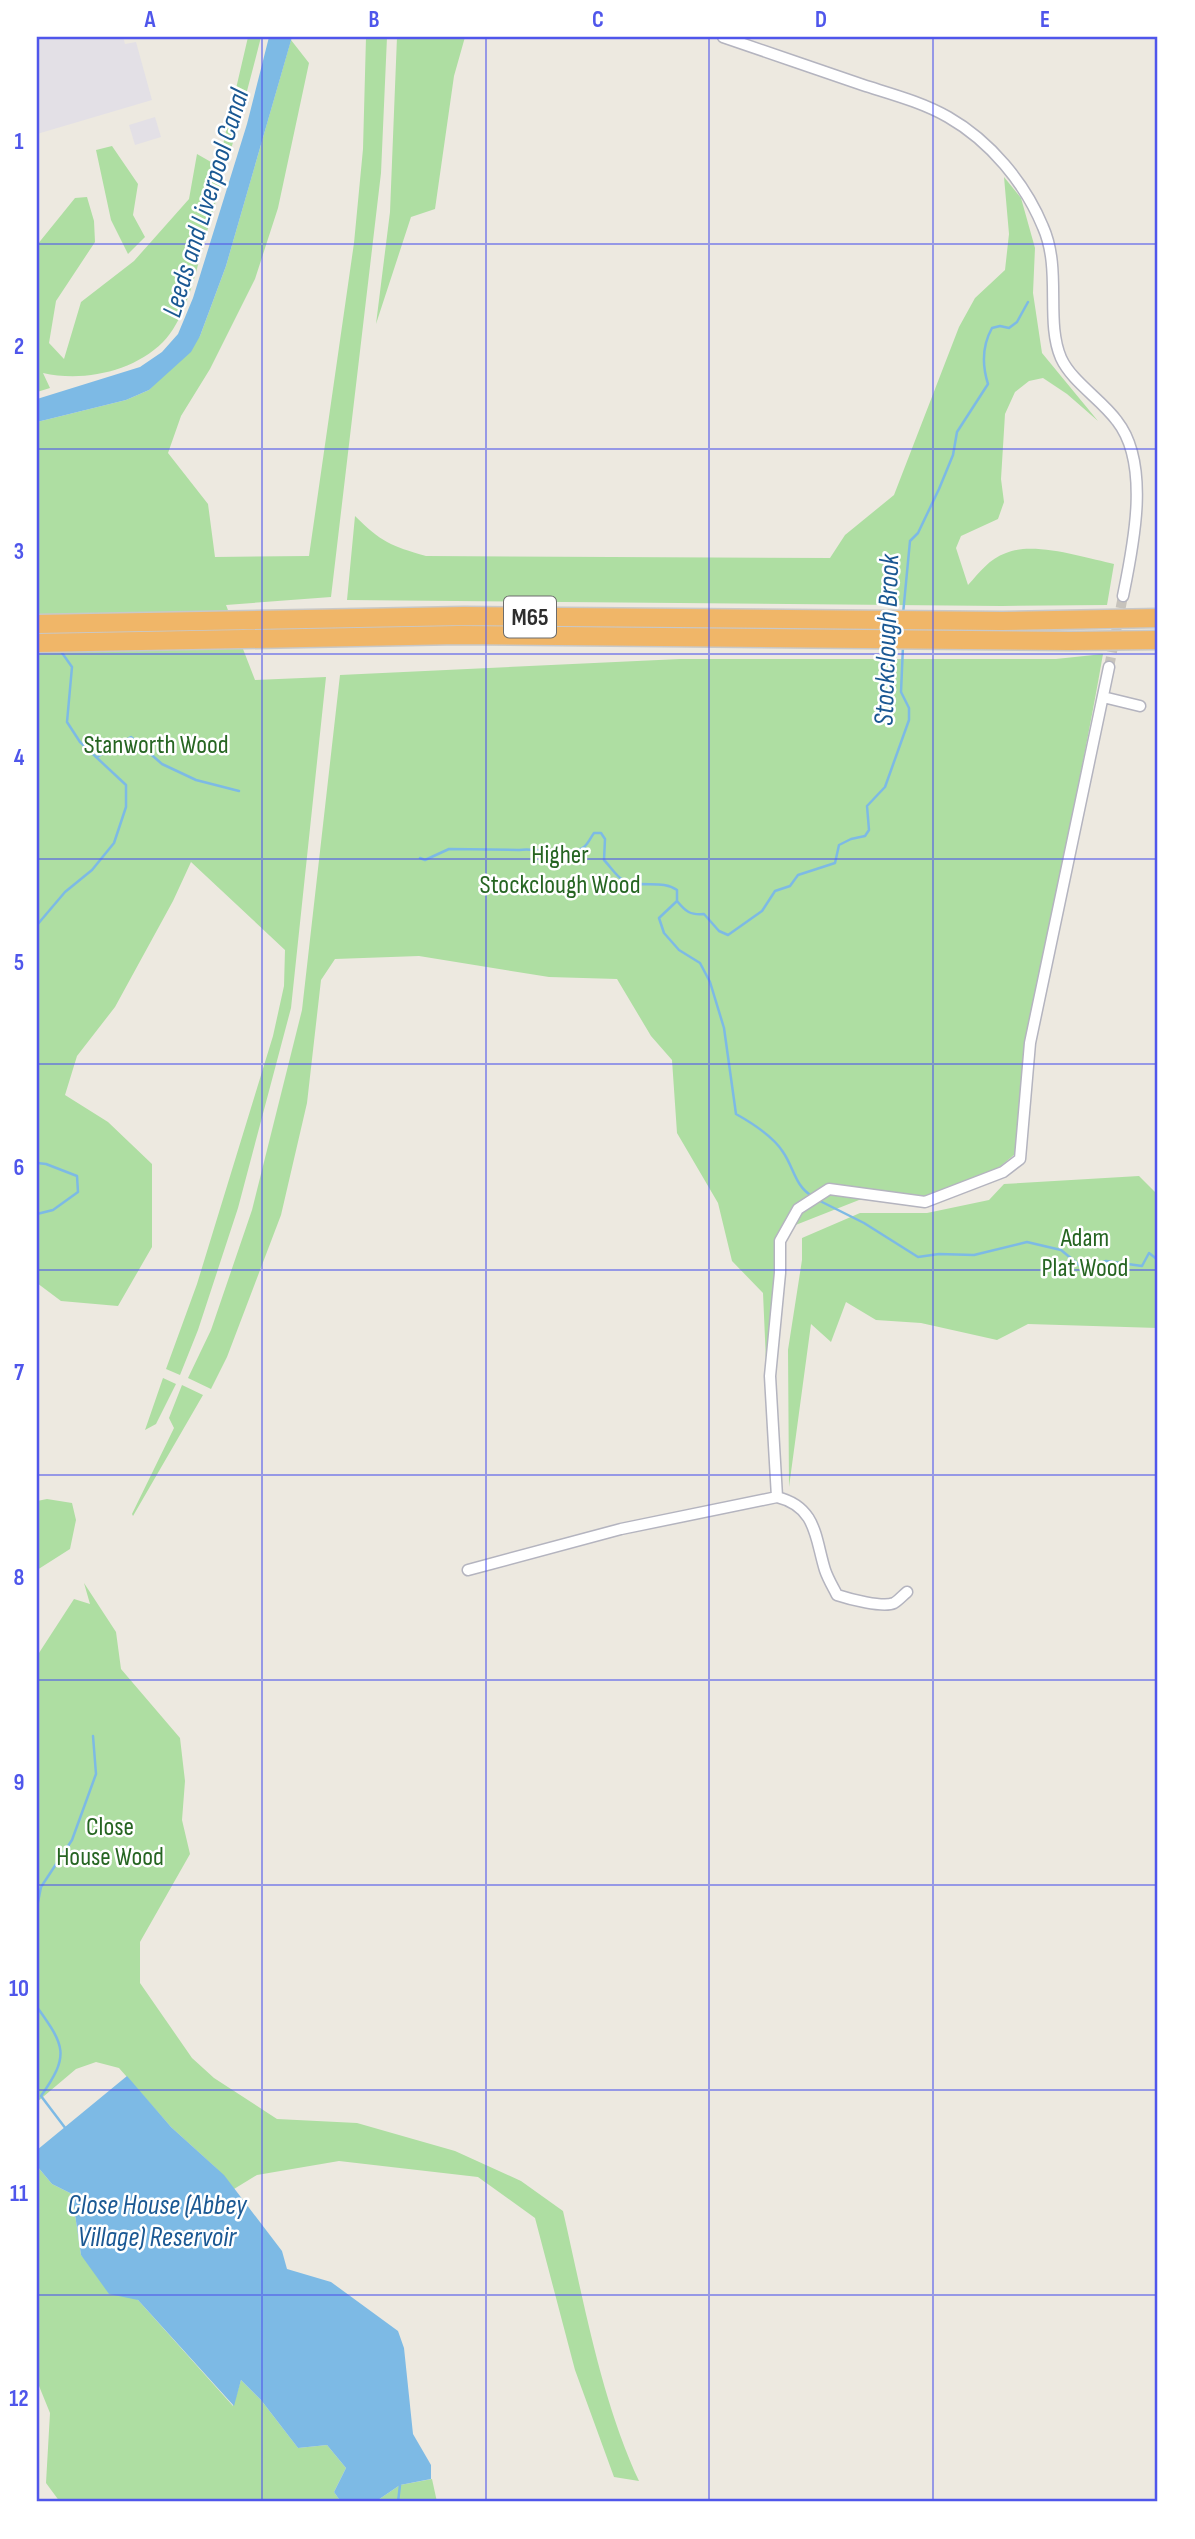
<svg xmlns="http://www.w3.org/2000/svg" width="1195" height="2539" font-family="'Sofia Sans Condensed',sans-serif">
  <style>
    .industrial { fill: #e3e0e6 }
    .green { fill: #aedea2 }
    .water { fill: #7dbae5 }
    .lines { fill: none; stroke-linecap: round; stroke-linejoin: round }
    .stream { stroke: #7dbae5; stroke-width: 2.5 }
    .minor-tunnel { stroke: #c7c3bc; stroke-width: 10; stroke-dasharray: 10 5; stroke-linecap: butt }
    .minor-casing { stroke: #b4b4bf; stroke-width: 13 }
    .motorway-casing { stroke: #c8c8c8; stroke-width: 21 }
    .minor { stroke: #fff; stroke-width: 10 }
    .motorway { stroke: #f0b668; stroke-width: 18 }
    .grid { fill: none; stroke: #4f56eb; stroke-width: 2; stroke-opacity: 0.55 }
    .labels { text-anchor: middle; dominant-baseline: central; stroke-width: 5; stroke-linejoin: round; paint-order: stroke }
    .shield { fill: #fff; stroke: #6c6c6c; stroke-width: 2 }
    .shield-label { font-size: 24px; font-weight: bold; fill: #2d2d2d }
    .park-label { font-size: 26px; fill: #266522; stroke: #fff }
    .water-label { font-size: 28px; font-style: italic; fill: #1a5893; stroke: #fff }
    .neatline { fill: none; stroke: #4f56eb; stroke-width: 2.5 }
    .grid-label { font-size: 23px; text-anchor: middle; font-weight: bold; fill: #4f56eb }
  </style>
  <rect width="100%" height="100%" fill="#ede9e0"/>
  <path class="industrial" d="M 37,37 L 123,37 L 125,44 L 136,42 L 152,100 L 37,134 Z
    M 155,117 L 161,137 L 135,145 L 129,125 Z"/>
  <path class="green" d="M 248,37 L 261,37 C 245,101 227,165 208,228 C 198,262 188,317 163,342 C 133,372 83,382 43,373 L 50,388 L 37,392 L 37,245 L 75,198 L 87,197 L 94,221 L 95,242 L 56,301 L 49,343 L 64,359 L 81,302 L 134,261 L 189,199 L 197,154 L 218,166 Z
    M 366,37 L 387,37 L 381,173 L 331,597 L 226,605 L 255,680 L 326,677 L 291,1008 L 238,1208 L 198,1330 L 180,1375 L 166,1369 L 197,1284 L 273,1036 L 284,986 L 285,950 L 191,862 L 173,901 L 115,1007 L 77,1056 L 65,1095 L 108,1122 L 152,1164 L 152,1247 L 118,1306 L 61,1301 L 37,1283 L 37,422 L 126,400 L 149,390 L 200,336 L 226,266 L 291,40 L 309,63 L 278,208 L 255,279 L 210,369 L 181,416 L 168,453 L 208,504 L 215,557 L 309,556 L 354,243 L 363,149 Z
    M 397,37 L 465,37 L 454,76 L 435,209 L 411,217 L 376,324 L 390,212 Z
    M 112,146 L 138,184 L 133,215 L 145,237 L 128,254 L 111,220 L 96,150 Z
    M 1004,177 L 1021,198 L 1035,248 L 1033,293 L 1042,353 L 1098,421 L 1067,394 L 1043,378 L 1029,381 L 1015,392 L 1005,414 L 1001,479 L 1004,502 L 998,519 L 961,536 L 956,548 L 968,585 C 980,572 989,559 1006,553 C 1033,541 1086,558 1114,564 L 1107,605 L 1002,606 L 347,600 L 355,516 C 381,542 391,546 426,556 L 830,558 L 845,535 L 894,495 L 959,327 L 975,298 L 1005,270 L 1009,234 Z
    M 1103,654 C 1074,821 1033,986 1015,1154 L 990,1175 L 923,1198 L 859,1200 L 788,1228 L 778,1252 L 771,1475 L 763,1293 L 732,1261 L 718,1203 L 677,1133 L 672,1060 L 651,1036 L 617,979 L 549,977 L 419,956 L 335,959 L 321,980 L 307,1103 L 281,1215 L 227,1357 L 211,1389 L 188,1378 L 211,1330 L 252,1210 L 302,1010 L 340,675 L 680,659 L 1056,659 Z
    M 1139,1176 L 1158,1195 L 1158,1328 L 1028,1324 L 997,1340 L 921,1323 L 876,1320 L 846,1302 L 831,1342 L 811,1324 L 789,1487 L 788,1350 L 802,1260 L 802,1238 L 860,1213 L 927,1213 L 989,1200 L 1004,1184 Z
    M 163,1378 L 176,1384 L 156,1424 L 145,1430 Z
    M 182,1385 L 203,1395 L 133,1516 L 132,1514 L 174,1428 L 169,1418 Z
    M 47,1499 L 72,1503 L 76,1520 L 70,1549 L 37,1570 L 37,1501 Z
    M 84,1583 L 116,1632 L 121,1669 L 180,1738 L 185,1781 L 182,1820 L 190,1854 L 140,1942 L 140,1983 L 192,2058 L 214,2078 L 277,2119 L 357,2123 L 455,2151 L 521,2181 L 563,2211 C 583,2298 601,2400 639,2481 L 614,2477 L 575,2370 L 535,2218 L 478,2177 L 339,2161 L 257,2175 L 234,2189 L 216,2168 L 171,2127 L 119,2068 L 96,2062 L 76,2069 L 37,2102 L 37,1656 L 74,1599 L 90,1604 Z
    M 37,2166 L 52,2184 L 72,2194 L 81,2255 L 138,2300 L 233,2406 L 241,2380 L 261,2400 L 298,2448 L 327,2445 L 346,2468 L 334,2492 L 341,2502 L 60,2502 L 46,2483 L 50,2413 L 37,2381 Z
    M 432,2479 L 437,2502 L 375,2502 L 400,2485 Z"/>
  <path class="water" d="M 269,37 L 292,37 L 226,266 L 200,336 L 191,352 L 149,390 L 126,400 L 37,422 L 37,399 L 140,367 L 162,352 L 178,334 L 193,298 L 247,124 Z
    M 127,2076 L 171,2127 L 224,2175 L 282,2251 L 287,2269 L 331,2282 L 398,2331 L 404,2348 L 413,2434 L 431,2465 L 431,2479 L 400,2485 L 375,2502 L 341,2502 L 334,2492 L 346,2468 L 327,2445 L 298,2448 L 261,2400 L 241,2380 L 234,2406 L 138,2300 L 109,2294 L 81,2255 L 72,2194 L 52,2184 L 37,2166 L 37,2150 Z"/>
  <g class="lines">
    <path class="stream" d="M 903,614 L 910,541 L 918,533 L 939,489 L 953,455 L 957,432 L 988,384 C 982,365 982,346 992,328 L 1000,326 L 1009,328 L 1017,322 L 1028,302
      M 97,757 L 131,737 L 162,764 L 196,780 L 239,791
      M 420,858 L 425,860 L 449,849 L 519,850 C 538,846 567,860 584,847 C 588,844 591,837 594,833 L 601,833 L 605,839 L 604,860 C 610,866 616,876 623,880 C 641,889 662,879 677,890 L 677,901 C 686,912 690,915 704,914 L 719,931 L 728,935 L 762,911 L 775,891 L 790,886 L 798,875 L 835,863 L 839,845 L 851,839 L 865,836 L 869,830 L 867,806 L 885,787 L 909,720 L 909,708 L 901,692 L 903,646
      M 677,901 L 659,918 L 664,933 L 679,950 L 700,963 L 710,982 L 724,1028 L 736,1114 C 752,1123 773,1136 783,1152 C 794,1168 795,1186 812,1196
      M 37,925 L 65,892 L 92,870 L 114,843 L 126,807 L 126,785 L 80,742 L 67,722 L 72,667 L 60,650
      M 37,1163 L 46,1164 L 77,1176 L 78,1192 L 53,1210 L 37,1214
      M 818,1200 L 864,1223 L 918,1257 L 939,1254 L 974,1255 L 1027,1242 L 1061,1250 L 1084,1269 L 1106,1261 L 1142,1266 L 1149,1253 L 1158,1260
      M 37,1907 L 41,1887 L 72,1840 L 96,1774 L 93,1736
      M 37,2007 C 65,2046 70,2055 41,2096 L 66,2129
      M 398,2502 L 400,2485"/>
    <path class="minor-tunnel" d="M 1109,667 L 1123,596"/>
    <defs>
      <path id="minor" d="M 723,37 C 770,53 816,69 863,85 C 891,94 922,102 948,117 C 990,141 1025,183 1043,227 C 1062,270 1045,321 1061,358 C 1072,382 1101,399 1117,421 C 1151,464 1133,547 1123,596
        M 1103,697 L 1140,706
        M 777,1497 L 770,1376 L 780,1273 L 780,1241 L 798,1209 L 829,1189 L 925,1202 L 1003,1172 L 1020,1159 L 1030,1043 L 1109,667
        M 468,1570 L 621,1529 L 777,1497 C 817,1507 815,1538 825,1570 C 828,1579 833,1587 837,1595 C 849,1599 883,1608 894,1603 C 899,1600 903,1595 907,1592"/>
      <path id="motorway" d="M 37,624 L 464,616 L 1002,621 L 1158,618
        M 37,643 L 459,635 L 1070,641 L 1158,640"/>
    </defs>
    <use href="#minor" class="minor-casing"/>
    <use href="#motorway" class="motorway-casing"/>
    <use href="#minor" class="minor"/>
    <use href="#motorway" class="motorway"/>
  </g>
  <path class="grid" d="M 262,37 L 262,2502M 486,37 L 486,2502M 709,37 L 709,2502M 933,37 L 933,2502M 37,244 L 1158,244M 37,449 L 1158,449M 37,654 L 1158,654M 37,859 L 1158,859M 37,1064 L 1158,1064M 37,1270 L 1158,1270M 37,1475 L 1158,1475M 37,1680 L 1158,1680M 37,1885 L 1158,1885M 37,2090 L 1158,2090M 37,2295 L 1158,2295"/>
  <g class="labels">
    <rect class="shield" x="504" y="596.5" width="52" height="41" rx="5"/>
    <g class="shield-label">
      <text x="530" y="617">M65</text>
    </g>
    <g class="park-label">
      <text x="156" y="745">Stanworth Wood</text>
      <text x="560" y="855">Higher<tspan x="560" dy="30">Stockclough Wood</tspan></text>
      <text x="1085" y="1238">Adam<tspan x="1085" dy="30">Plat Wood</tspan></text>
      <text x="110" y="1827">Close<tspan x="110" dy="30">House Wood</tspan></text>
    </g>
    <g class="water-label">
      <text transform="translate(206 203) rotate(-73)">Leeds and Liverpool Canal</text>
      <text transform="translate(887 640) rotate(-88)">Stockclough Brook</text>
      <text x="157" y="2205">Close House (Abbey<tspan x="157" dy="32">Village) Reservoir</tspan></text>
    </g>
  </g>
  <rect width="1195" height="2539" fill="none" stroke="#ffffff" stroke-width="77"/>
  <rect x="38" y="38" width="1118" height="2462" class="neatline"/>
  <g class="grid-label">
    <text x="150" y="27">A</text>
    <text x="374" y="27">B</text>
    <text x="598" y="27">C</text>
    <text x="821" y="27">D</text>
    <text x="1045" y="27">E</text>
    <text x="19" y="149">1</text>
    <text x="19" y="354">2</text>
    <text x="19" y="559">3</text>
    <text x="19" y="765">4</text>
    <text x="19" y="970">5</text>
    <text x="19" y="1175">6</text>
    <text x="19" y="1380">7</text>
    <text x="19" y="1585">8</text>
    <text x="19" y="1790">9</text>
    <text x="19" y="1996">10</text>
    <text x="19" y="2201">11</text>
    <text x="19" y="2406">12</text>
  </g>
</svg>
